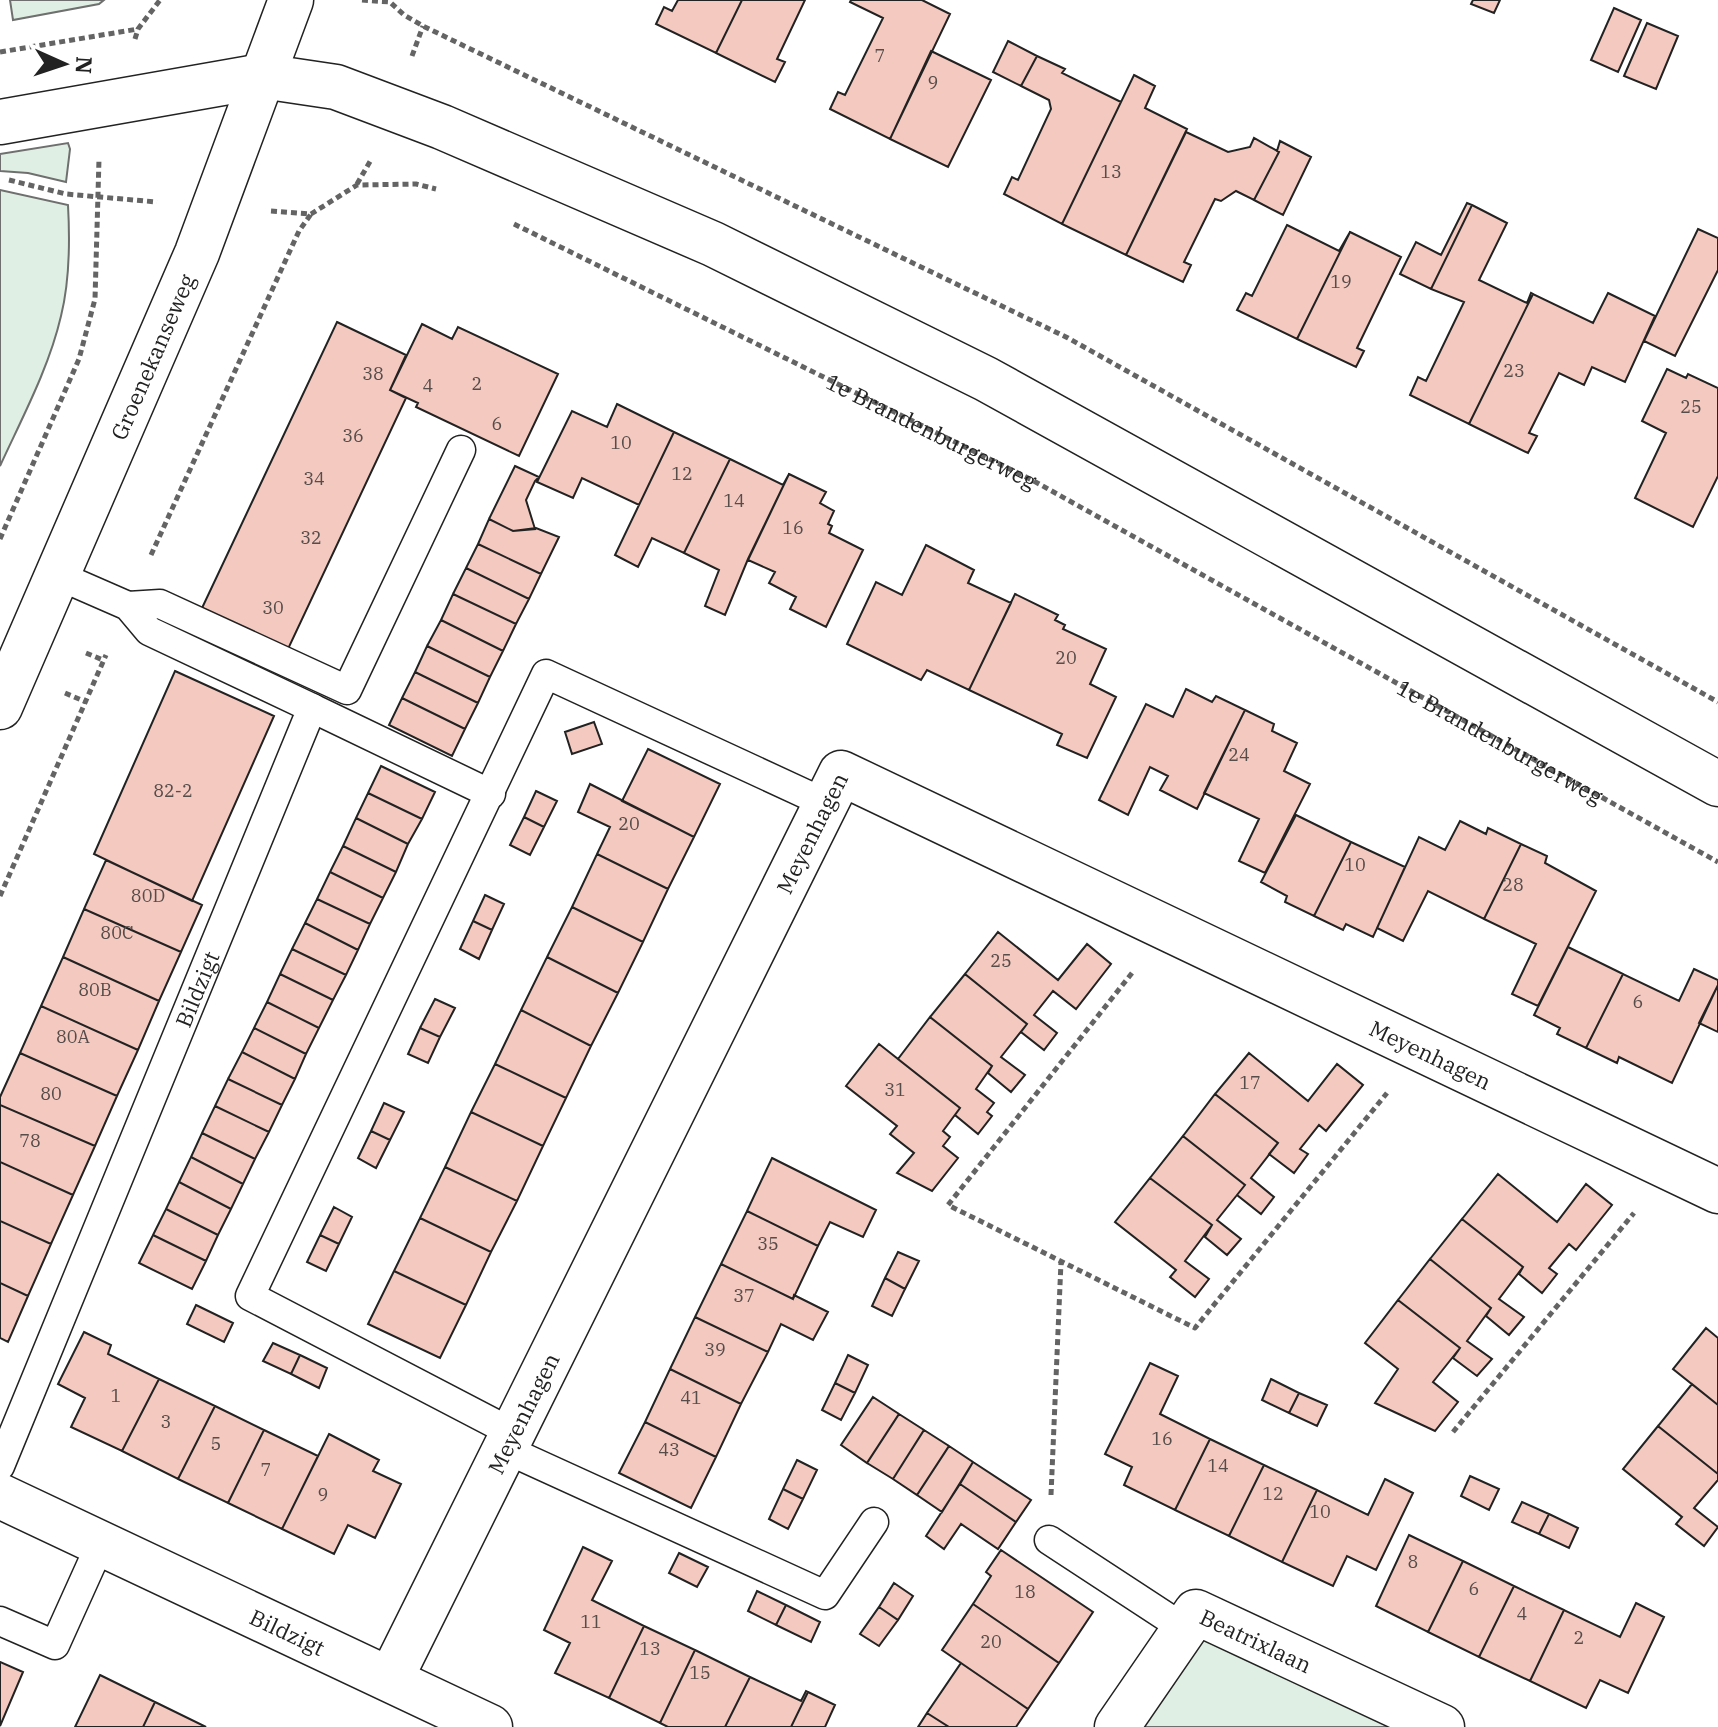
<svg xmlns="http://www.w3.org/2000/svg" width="1718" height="1727" font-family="'IBM Plex Serif',serif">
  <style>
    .green { fill: #e0efe3; stroke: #6f6f6f; stroke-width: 2 }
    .building { fill: #f3c9c0; stroke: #222; stroke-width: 2 }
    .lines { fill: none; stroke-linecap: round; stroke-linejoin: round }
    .service-casing { stroke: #222; stroke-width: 31 }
    .minor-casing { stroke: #222; stroke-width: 47 }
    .tertiary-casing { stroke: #222; stroke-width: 47 }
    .secondary-casing { stroke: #222; stroke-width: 47 }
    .path { stroke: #646464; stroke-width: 5; stroke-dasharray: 6 4; stroke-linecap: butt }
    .service { stroke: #fff; stroke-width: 28 }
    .minor { stroke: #fff; stroke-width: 44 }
    .tertiary { stroke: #fff; stroke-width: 44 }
    .secondary { stroke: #fff; stroke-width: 44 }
    .labels { text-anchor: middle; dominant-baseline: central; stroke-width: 6; stroke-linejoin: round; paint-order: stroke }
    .number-label { font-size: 18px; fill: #564c4a }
    .street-label { font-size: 22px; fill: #222; stroke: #fff }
  </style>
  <rect width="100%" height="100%" fill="#fff"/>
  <path class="green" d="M 10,0 L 104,0 L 99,4 L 13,20 Z
    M 68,143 L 70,149 L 66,182 L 28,173 L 0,171 L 0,154 Z
    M 0,190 L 68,205 C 70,241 70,280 61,316 C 49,368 22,418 0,466 Z
    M 1194,1634 L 1391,1727 L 1123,1727 Z"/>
  <path class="building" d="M 678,0 L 742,0 L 716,53 L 656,24 L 664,7 L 672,11 Z
    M 742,0 L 805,0 L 777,59 L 785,62 L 775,82 L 716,53 Z
    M 851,0 L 922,0 L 950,14 L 890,139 L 830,109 L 838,92 L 845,95 L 883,18 L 850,2 Z
    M 1473,0 L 1500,0 L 1494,13 L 1471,4 Z
    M 1614,8 L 1641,20 L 1618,72 L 1591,60 Z
    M 1647,23 L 1678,36 L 1656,89 L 1624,76 Z
    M 1008,41 L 1037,56 L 1021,86 L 993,72 Z
    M 931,51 L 991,80 L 948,167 L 890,139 Z
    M 1037,56 L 1065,69 L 1062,73 L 1121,102 L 1062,224 L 1004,194 L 1012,177 L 1018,180 L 1051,109 L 1049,100 L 1021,86 Z
    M 1134,75 L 1155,86 L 1145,108 L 1187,129 L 1126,255 L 1062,224 Z
    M 1186,132 L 1228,152 L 1250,147 L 1254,138 L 1279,152 L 1254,200 L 1236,191 L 1221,201 L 1215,199 L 1184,262 L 1191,265 L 1183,282 L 1126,255 Z
    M 1280,141 L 1311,157 L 1283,215 L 1254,200 L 1279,152 L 1277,151 Z
    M 1467,203 L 1472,205 L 1431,289 L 1400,274 L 1416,242 L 1441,255 Z
    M 1472,205 L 1507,223 L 1479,280 L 1527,303 L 1531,293 L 1533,294 L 1469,424 L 1410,395 L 1418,377 L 1426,381 L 1464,302 L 1431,289 Z
    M 1287,225 L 1339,251 L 1350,232 L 1297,339 L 1237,310 L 1246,293 L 1252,296 Z
    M 1698,229 L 1718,238 L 1718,270 L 1675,356 L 1644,341 Z
    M 1350,232 L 1401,257 L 1357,348 L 1364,351 L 1356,367 L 1297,339 Z
    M 1608,293 L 1655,316 L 1625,382 L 1592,367 L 1584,385 L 1559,373 L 1529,433 L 1537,436 L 1528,453 L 1469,424 L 1533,294 L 1593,323 Z
    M 337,322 L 406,355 L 390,390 L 406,398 L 288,649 L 202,608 Z
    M 422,324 L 452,339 L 458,327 L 558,374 L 519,456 L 416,407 L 418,403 L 390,390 Z
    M 1667,369 L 1686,378 L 1688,374 L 1718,388 L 1718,476 L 1693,527 L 1635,498 L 1666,433 L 1642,421 Z
    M 617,404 L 674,432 L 639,505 L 582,478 L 573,498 L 537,482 L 572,411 L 607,427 Z
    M 674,432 L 730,459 L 684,553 L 652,538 L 638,567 L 615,555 Z
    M 730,459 L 783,485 L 789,474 L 748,559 L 725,615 L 705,606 L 719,570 L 684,553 Z
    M 515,466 L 539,477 L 535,481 L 526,500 L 535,529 L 513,531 L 489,519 Z
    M 789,474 L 826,492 L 820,503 L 834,511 L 828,524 L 832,526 L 829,533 L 863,550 L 826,627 L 790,609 L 796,597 L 769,583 L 775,572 L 748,560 Z
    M 489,519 L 513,531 L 536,528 L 559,537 L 541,574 L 478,544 Z
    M 478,544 L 541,574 L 529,599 L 466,568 Z
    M 926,545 L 974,570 L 968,583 L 1011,603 L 969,690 L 927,670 L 921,680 L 847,644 L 876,582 L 902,595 Z
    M 466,568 L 529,599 L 516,624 L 453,594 Z
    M 453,594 L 516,624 L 503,651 L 441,620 Z
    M 1015,594 L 1058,615 L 1055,620 L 1065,625 L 1063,629 L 1106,649 L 1090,684 L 1116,697 L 1087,758 L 1057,745 L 1062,734 L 969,690 Z
    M 441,620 L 503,651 L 490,677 L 427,646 Z
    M 427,646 L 490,677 L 478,703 L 415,672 Z
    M 175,671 L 274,716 L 192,901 L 94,854 Z
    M 415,672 L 478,703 L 465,729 L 402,698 Z
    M 1186,689 L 1212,702 L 1216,696 L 1245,710 L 1197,809 L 1160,790 L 1168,776 L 1150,767 L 1128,815 L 1099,800 L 1146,704 L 1173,717 Z
    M 402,698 L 465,729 L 452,756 L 389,725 Z
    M 1245,710 L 1274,724 L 1272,731 L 1297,743 L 1284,771 L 1310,784 L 1265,873 L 1239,861 L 1259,819 L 1204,793 Z
    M 594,722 L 602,744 L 572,754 L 565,732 Z
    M 648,749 L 720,784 L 694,837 L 622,801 Z
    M 381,766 L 435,792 L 422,819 L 368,793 Z
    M 590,784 L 694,837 L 668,889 L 597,854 L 610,827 L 578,812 Z
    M 536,791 L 557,801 L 544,827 L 524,817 Z
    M 368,793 L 422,819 L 408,844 L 356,818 Z
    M 1296,815 L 1351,842 L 1314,916 L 1285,902 L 1287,896 L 1261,882 Z
    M 524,817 L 544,827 L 530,855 L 510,845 Z
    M 356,818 L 408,844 L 396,872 L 343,846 Z
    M 1460,821 L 1486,834 L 1488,828 L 1521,844 L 1484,919 L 1428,891 L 1403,941 L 1377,928 L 1419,837 L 1445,850 Z
    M 1351,842 L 1405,867 L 1373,937 L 1346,924 L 1343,930 L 1314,916 Z
    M 1521,844 L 1547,856 L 1545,863 L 1596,891 L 1538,1006 L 1512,994 L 1536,944 L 1484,919 Z
    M 343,846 L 396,872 L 383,898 L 330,872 Z
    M 597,854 L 668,889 L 643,942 L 572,907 Z
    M 106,860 L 202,905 L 181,952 L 84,909 Z
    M 330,872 L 383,898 L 370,924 L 317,899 Z
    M 485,895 L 504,904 L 492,930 L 473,921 Z
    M 317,899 L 370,924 L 358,950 L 305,923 Z
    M 572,907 L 643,942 L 618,993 L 547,957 Z
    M 84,909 L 181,952 L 159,1001 L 63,957 Z
    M 473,921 L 492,930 L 479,959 L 460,949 Z
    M 305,923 L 358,950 L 346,975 L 292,949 Z
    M 998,932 L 1058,980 L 1087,944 L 1111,964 L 1076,1009 L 1053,991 L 1034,1015 L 1057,1033 L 1044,1050 L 1021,1032 L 1027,1024 L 965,974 Z
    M 1568,947 L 1623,974 L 1586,1048 L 1557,1034 L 1560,1028 L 1534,1015 Z
    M 292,949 L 346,975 L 333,1000 L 280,974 Z
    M 63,957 L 159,1001 L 138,1050 L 41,1006 Z
    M 547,957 L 618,993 L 591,1046 L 521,1010 Z
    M 1694,969 L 1718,980 L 1718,985 L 1672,1083 L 1619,1057 L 1617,1063 L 1586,1048 L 1623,974 L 1679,1001 Z
    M 280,974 L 333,1000 L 319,1028 L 267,1002 Z
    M 965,974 L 1027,1024 L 1001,1057 L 1025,1075 L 1011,1092 L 988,1073 L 992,1066 L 930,1017 Z
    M 1718,985 L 1718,1032 L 1699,1023 Z
    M 435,999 L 455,1008 L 440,1037 L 420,1028 Z
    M 267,1002 L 319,1028 L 306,1054 L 254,1028 Z
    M 41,1006 L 138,1050 L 117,1096 L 20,1053 Z
    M 521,1010 L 591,1046 L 566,1098 L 495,1064 Z
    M 930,1017 L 992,1066 L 976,1089 L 994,1103 L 987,1112 L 992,1116 L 978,1134 L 955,1115 L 960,1108 L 898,1059 Z
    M 254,1028 L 306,1054 L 295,1079 L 242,1052 Z
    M 420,1028 L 440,1037 L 428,1063 L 408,1054 Z
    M 879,1044 L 960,1108 L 943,1131 L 950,1137 L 943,1146 L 958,1158 L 932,1191 L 897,1173 L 914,1153 L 890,1134 L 897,1126 L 846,1086 Z
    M 242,1052 L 295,1079 L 282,1105 L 228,1079 Z
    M 20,1053 L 117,1096 L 95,1146 L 0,1105 L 0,1097 Z
    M 1249,1053 L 1308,1101 L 1337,1064 L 1363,1085 L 1326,1131 L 1319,1125 L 1300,1149 L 1308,1154 L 1294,1173 L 1269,1154 L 1278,1143 L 1215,1094 Z
    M 495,1064 L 566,1098 L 543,1146 L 471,1112 Z
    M 228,1079 L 282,1105 L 269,1132 L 215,1106 Z
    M 1215,1094 L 1278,1143 L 1251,1178 L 1274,1197 L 1261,1214 L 1237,1195 L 1245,1185 L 1183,1136 Z
    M 384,1103 L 404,1112 L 390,1140 L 371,1131 Z
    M 0,1105 L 95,1146 L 73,1195 L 0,1162 Z
    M 215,1106 L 269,1132 L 255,1159 L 202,1133 Z
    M 471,1112 L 543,1146 L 517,1201 L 445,1167 Z
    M 371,1131 L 390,1140 L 376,1168 L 358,1158 Z
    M 202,1133 L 255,1159 L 243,1184 L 191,1157 Z
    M 1183,1136 L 1245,1185 L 1217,1220 L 1241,1239 L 1227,1255 L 1205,1237 L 1212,1225 L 1150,1178 Z
    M 191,1157 L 243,1184 L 231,1209 L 179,1182 Z
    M 772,1158 L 876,1210 L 863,1237 L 830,1222 L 818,1246 L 747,1211 Z
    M 0,1162 L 73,1195 L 51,1244 L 0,1221 Z
    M 445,1167 L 517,1201 L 491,1252 L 420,1218 Z
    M 1498,1174 L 1557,1222 L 1586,1184 L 1612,1205 L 1576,1250 L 1569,1244 L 1549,1268 L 1557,1274 L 1542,1293 L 1519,1274 L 1523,1267 L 1462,1219 Z
    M 1150,1178 L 1212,1225 L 1185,1261 L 1209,1279 L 1195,1297 L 1170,1277 L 1176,1270 L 1115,1222 Z
    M 179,1182 L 231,1209 L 218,1235 L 166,1209 Z
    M 334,1207 L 352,1217 L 339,1244 L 320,1235 Z
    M 166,1209 L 218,1235 L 206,1261 L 153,1235 Z
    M 747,1211 L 818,1246 L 793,1299 L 721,1264 Z
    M 420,1218 L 491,1252 L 466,1305 L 394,1271 Z
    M 1462,1219 L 1523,1267 L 1499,1299 L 1524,1317 L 1509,1335 L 1486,1316 L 1491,1308 L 1430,1259 Z
    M 0,1221 L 51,1244 L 28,1296 L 0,1283 Z
    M 153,1235 L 206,1261 L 192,1289 L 139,1263 Z
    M 320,1235 L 339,1244 L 326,1271 L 307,1262 Z
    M 898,1252 L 919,1261 L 905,1289 L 885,1278 Z
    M 1430,1259 L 1491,1308 L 1467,1341 L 1492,1359 L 1477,1376 L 1453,1358 L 1460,1348 L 1398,1300 Z
    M 721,1264 L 793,1299 L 794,1295 L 828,1312 L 813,1340 L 781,1324 L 768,1352 L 695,1317 Z
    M 394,1271 L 466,1305 L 440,1358 L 368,1324 Z
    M 885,1278 L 905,1289 L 892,1316 L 872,1306 Z
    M 0,1283 L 28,1296 L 8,1342 L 0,1338 Z
    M 1398,1300 L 1460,1348 L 1433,1382 L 1458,1402 L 1435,1431 L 1375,1403 L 1398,1369 L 1365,1343 Z
    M 196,1305 L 233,1323 L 224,1342 L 187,1324 Z
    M 695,1317 L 768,1352 L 741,1404 L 670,1369 Z
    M 1706,1328 L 1718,1338 L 1718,1405 L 1673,1369 Z
    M 84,1332 L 111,1345 L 108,1354 L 159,1379 L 122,1451 L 71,1427 L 85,1398 L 58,1384 Z
    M 273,1343 L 300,1355 L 291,1374 L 263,1361 Z
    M 300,1355 L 327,1368 L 319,1388 L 291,1374 Z
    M 848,1355 L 868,1365 L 855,1393 L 835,1383 Z
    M 1150,1363 L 1178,1376 L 1160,1414 L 1210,1439 L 1175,1510 L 1124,1485 L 1132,1467 L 1105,1454 Z
    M 670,1369 L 741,1404 L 716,1457 L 645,1422 Z
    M 159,1379 L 215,1406 L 178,1479 L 122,1451 Z
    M 1271,1379 L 1299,1393 L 1289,1413 L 1262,1400 Z
    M 835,1383 L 855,1393 L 841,1420 L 822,1410 Z
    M 1692,1384 L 1718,1405 L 1718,1474 L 1658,1426 Z
    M 1299,1393 L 1327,1405 L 1317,1426 L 1289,1413 Z
    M 873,1397 L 899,1414 L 867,1463 L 841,1445 Z
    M 215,1406 L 264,1430 L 228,1503 L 178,1479 Z
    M 899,1414 L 924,1430 L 893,1479 L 867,1463 Z
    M 645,1422 L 716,1457 L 691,1508 L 619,1473 Z
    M 1658,1426 L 1718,1474 L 1718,1480 L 1694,1508 L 1718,1527 L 1704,1546 L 1676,1524 L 1682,1517 L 1623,1469 Z
    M 264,1430 L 318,1456 L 282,1529 L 228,1503 Z
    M 924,1430 L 949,1446 L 917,1495 L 893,1479 Z
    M 329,1434 L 379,1460 L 373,1471 L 401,1484 L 375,1538 L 348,1525 L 334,1554 L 282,1529 Z
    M 1210,1439 L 1264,1465 L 1229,1536 L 1175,1510 Z
    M 949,1446 L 973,1462 L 942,1512 L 917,1495 Z
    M 797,1460 L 817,1470 L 803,1499 L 783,1489 Z
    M 973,1462 L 1031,1500 L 1016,1522 L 960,1484 Z
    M 1264,1465 L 1317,1490 L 1282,1562 L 1229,1536 Z
    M 1470,1476 L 1499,1489 L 1489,1510 L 1461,1496 Z
    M 1385,1479 L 1413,1493 L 1376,1570 L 1347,1556 L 1333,1586 L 1282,1562 L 1317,1490 L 1368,1515 Z
    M 960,1484 L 1016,1522 L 998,1549 L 961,1524 L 944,1549 L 926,1536 Z
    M 783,1489 L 803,1499 L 788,1529 L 769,1519 Z
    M 1522,1502 L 1549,1514 L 1539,1534 L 1512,1522 Z
    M 1549,1514 L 1578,1528 L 1569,1548 L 1539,1534 Z
    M 1409,1535 L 1463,1561 L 1428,1632 L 1376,1606 Z
    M 583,1547 L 612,1561 L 592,1600 L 644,1626 L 609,1698 L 555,1673 L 570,1643 L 544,1630 Z
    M 1001,1550 L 1093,1612 L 1059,1663 L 973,1604 L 991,1576 L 986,1572 Z
    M 679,1553 L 708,1567 L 697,1587 L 669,1573 Z
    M 1463,1561 L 1514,1586 L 1479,1657 L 1428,1632 Z
    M 894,1583 L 913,1596 L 898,1620 L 879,1607 Z
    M 1514,1586 L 1564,1610 L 1530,1681 L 1479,1657 Z
    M 757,1591 L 786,1605 L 776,1625 L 748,1611 Z
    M 1636,1603 L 1664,1617 L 1628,1693 L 1600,1680 L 1586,1708 L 1530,1681 L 1564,1610 L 1620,1637 Z
    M 973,1604 L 1059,1663 L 1028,1709 L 942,1650 Z
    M 786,1605 L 820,1622 L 811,1642 L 776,1625 Z
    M 879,1607 L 898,1620 L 879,1646 L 860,1634 Z
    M 644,1626 L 695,1650 L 660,1723 L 609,1698 Z
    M 695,1650 L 750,1677 L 725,1727 L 668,1727 L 660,1723 Z
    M 0,1662 L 23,1672 L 0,1726 Z
    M 961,1663 L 1028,1709 L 1016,1727 L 949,1727 L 927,1713 Z
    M 100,1675 L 155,1702 L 143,1727 L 75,1727 Z
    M 750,1677 L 801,1701 L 806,1691 L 808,1692 L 791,1727 L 725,1727 Z
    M 808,1692 L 835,1705 L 825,1727 L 791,1727 Z
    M 155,1702 L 206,1727 L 143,1727 Z
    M 927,1713 L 949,1727 L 918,1727 Z"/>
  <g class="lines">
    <defs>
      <g id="service">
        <path d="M 128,606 L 160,604 L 347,690 L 461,450"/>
        <path d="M 312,708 L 491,794"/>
        <path d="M 513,1433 L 250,1296 L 546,674 L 825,803"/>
        <path d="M 505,1449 L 825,1595 L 874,1522"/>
        <path id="s2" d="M 0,1466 L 312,708 L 149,631 L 128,606 L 57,575"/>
        <path d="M 1049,1540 L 1185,1629"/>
        <path d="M 0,1621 L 55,1645 L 101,1543"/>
      </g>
      <g id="minor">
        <path d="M 0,122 L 262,76"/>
        <path id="s3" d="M 0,1496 L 490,1727"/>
        <path id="s4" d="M 391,1678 L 841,773 L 1718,1191"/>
        <path id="s5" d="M 1117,1727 L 1196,1612 L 1442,1727"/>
      </g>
      <path id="tertiary" d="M 262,76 L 336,87 L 442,127 L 713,244 L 986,379 L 1718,784"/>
      <g id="secondary">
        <path id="s6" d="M 0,707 L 197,253 L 291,0"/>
      </g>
    </defs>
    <use href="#service" class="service-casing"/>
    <use href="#minor" class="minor-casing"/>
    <use href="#tertiary" class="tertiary-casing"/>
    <use href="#secondary" class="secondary-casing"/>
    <g class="path">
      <path d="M 362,0 L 390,2 L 404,15 L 423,26 L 1068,338 L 1718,702"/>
      <path d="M 135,39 L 138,29 L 160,0"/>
      <path d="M 0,52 L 138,29"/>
      <path d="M 412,56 L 423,26"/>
      <path d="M 9,180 L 66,194 L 157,202"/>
      <path d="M 357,184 L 372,158"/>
      <path d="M 271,211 L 311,214 L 357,185 L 416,184 L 436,189"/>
      <path id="s1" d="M 514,224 L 1032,480 L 1718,862"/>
      <path d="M 0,539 L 79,359 L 95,299 L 99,159"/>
      <path d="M 151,555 L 299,231 L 311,214"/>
      <path d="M 86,653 L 103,660"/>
      <path d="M 65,693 L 86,702"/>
      <path d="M 0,896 L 106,655"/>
      <path d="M 1132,973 L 948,1205 L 1195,1328 L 1387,1093"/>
      <path d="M 1453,1432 L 1634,1213"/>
      <path d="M 1051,1495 L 1061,1262"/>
    </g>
    <use href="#service" class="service"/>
    <use href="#minor" class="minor"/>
    <use href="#tertiary" class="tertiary"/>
    <use href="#secondary" class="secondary"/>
  </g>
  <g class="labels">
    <g class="number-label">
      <text x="880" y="55">7</text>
      <text x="933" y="82">9</text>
      <text x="1111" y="171">13</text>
      <text x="1341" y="281">19</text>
      <text x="1514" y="370">23</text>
      <text x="373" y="373">38</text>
      <text x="477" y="383">2</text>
      <text x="428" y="385">4</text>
      <text x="1691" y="406">25</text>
      <text x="497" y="423">6</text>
      <text x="353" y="435">36</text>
      <text x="621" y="442">10</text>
      <text x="682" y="473">12</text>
      <text x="314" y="478">34</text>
      <text x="734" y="500">14</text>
      <text x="793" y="527">16</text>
      <text x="311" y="537">32</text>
      <text x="273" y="607">30</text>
      <text x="1066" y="657">20</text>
      <text x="1239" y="754">24</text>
      <text x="173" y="790">82-2</text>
      <text x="629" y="823">20</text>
      <text x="1355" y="864">10</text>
      <text x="1513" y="884">28</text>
      <text x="148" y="895">80D</text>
      <text x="117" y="932">80C</text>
      <text x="1001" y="960">25</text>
      <text x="95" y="989">80B</text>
      <text x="1638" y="1001">6</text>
      <text x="73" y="1036">80A</text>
      <text x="1250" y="1082">17</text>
      <text x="895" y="1089">31</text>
      <text x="51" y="1093">80</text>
      <text x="30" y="1140">78</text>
      <text x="768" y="1243">35</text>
      <text x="744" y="1295">37</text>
      <text x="715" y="1349">39</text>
      <text x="116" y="1395">1</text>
      <text x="691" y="1397">41</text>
      <text x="166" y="1421">3</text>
      <text x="1162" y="1438">16</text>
      <text x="216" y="1443">5</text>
      <text x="669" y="1449">43</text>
      <text x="1218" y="1465">14</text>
      <text x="266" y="1469">7</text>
      <text x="1273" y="1493">12</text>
      <text x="323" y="1494">9</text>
      <text x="1320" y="1511">10</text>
      <text x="1413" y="1561">8</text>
      <text x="1474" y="1588">6</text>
      <text x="1025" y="1591">18</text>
      <text x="1522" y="1613">4</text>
      <text x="591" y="1621">11</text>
      <text x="1579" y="1637">2</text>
      <text x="991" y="1641">20</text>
      <text x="650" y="1648">13</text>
      <text x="700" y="1672">15</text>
    </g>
    <g class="street-label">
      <text stroke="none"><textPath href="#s6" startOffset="382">Groenekanseweg</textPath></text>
      <text stroke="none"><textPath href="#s1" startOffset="466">1e Brandenburgerweg</textPath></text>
      <text stroke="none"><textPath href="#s1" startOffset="1114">1e Brandenburgerweg</textPath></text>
      <text stroke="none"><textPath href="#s4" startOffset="944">Meyenhagen</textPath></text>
      <text stroke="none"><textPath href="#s2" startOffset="516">Bildzigt</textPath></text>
      <text stroke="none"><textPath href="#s4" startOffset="1664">Meyenhagen</textPath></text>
      <text stroke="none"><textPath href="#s4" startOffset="296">Meyenhagen</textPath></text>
      <text stroke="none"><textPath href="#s3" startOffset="318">Bildzigt</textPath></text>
      <text stroke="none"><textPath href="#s5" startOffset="206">Beatrixlaan</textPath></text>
    </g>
  </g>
  <g transform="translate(64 64) rotate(93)" stroke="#ffffff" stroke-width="6" paint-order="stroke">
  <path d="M0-6L14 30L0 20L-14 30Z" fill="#222222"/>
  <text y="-12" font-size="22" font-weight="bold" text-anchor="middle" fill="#222222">N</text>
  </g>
</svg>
